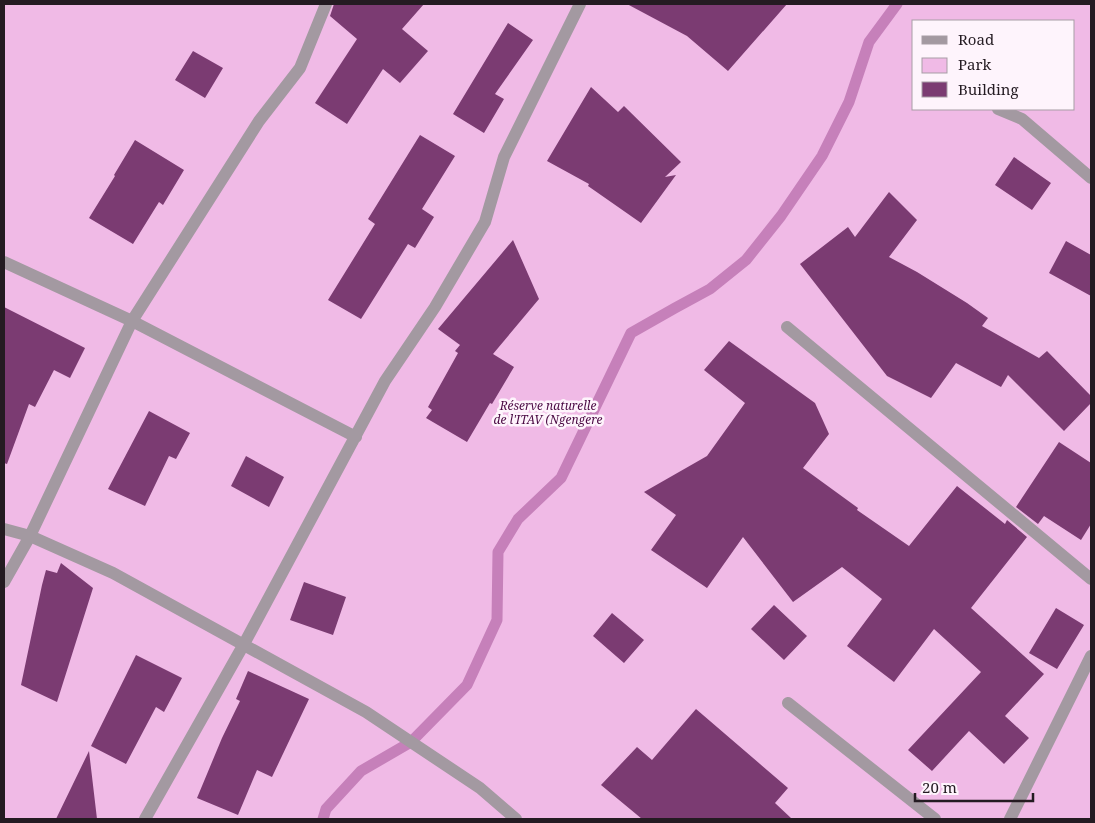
<svg xmlns="http://www.w3.org/2000/svg" width="1095" height="823" font-family="'Noto Serif',serif">
  <style>
    .green { fill: #f0bae6; fill-rule: evenodd }
    .lines { fill: none; stroke-linecap: round; stroke-linejoin: round }
    .stream { stroke: #c680ba; stroke-width: 11 }
    .building { fill: #7b3b72 }
    .minor { stroke: #a399a1; stroke-width: 12 }
    .labels { text-anchor: middle; dominant-baseline: central; stroke-width: 5; stroke-linejoin: round; paint-order: stroke }
    .park-label { font-size: 12px; font-style: italic; fill: #4a0943; stroke: #fef4fc }
  </style>
  <rect width="100%" height="100%" fill="#fef4fc"/>
  <path class="green" d="M 4,4 L 1091,4 L 1091,819 L 4,819 ZM 914,21 L 1074,21 L 1074,109 L 914,109 Z"/>
  <g class="lines">
    <path class="stream" d="M 323,819 L 326,809 L 361,771 L 411,742 L 467,685 L 497,620 L 498,552 L 518,519 L 561,478 L 631,333 L 675,308 L 710,289 L 746,260 L 781,216 L 822,156 L 849,102 L 869,42 L 897,4"/>
  </g>
  <path class="building" d="M 334,4 L 424,4 L 402,29 L 428,51 L 400,83 L 383,69 L 347,124 L 315,103 L 357,39 L 330,16 Z
    M 627,4 L 787,4 L 728,71 L 687,36 Z
    M 508,23 L 533,40 L 495,94 L 504,99 L 484,133 L 453,114 Z
    M 193,51 L 223,68 L 205,98 L 175,80 Z
    M 591,87 L 618,112 L 624,106 L 681,162 L 665,177 L 676,175 L 641,223 L 588,186 L 589,184 L 547,161 Z
    M 420,135 L 455,156 L 422,209 L 434,217 L 415,248 L 408,244 L 361,319 L 328,300 L 375,224 L 368,219 Z
    M 135,140 L 184,170 L 163,205 L 159,202 L 133,244 L 89,218 L 115,176 L 114,175 Z
    M 1014,157 L 1051,183 L 1032,210 L 995,185 Z
    M 889,192 L 917,220 L 889,257 L 917,272 L 967,303 L 988,318 L 982,326 L 1039,358 L 1047,351 L 1091,396 L 1091,403 L 1064,431 L 1008,375 L 1001,387 L 956,363 L 931,398 L 887,376 L 800,264 L 848,227 L 855,237 Z
    M 513,240 L 539,299 L 493,354 L 514,367 L 492,404 L 490,403 L 467,442 L 426,418 L 432,410 L 428,407 L 458,353 L 455,351 L 460,345 L 438,329 Z
    M 1066,241 L 1091,255 L 1091,296 L 1049,273 Z
    M 4,307 L 85,348 L 70,378 L 54,370 L 35,407 L 29,404 L 7,464 L 4,463 Z
    M 729,341 L 815,403 L 829,434 L 803,468 L 858,508 L 857,510 L 909,546 L 957,486 L 1005,524 L 1007,520 L 1027,537 L 971,608 L 1044,674 L 1005,716 L 1029,738 L 1004,764 L 969,731 L 932,771 L 908,750 L 981,672 L 934,629 L 894,682 L 847,646 L 882,599 L 842,567 L 793,602 L 743,537 L 707,588 L 651,550 L 676,515 L 644,492 L 707,456 L 745,403 L 704,370 Z
    M 149,411 L 190,433 L 176,459 L 169,456 L 145,506 L 108,489 Z
    M 1059,442 L 1091,463 L 1091,524 L 1081,540 L 1044,516 L 1038,524 L 1016,507 Z
    M 246,456 L 284,477 L 269,507 L 231,486 Z
    M 61,563 L 93,588 L 57,702 L 21,685 L 42,585 L 46,570 L 57,573 Z
    M 304,582 L 346,597 L 333,635 L 290,620 Z
    M 774,605 L 807,636 L 784,660 L 751,629 Z
    M 1056,608 L 1084,625 L 1057,669 L 1029,653 Z
    M 612,613 L 644,640 L 624,663 L 593,636 Z
    M 136,655 L 182,678 L 164,712 L 156,707 L 126,764 L 91,746 Z
    M 248,671 L 309,699 L 272,777 L 257,770 L 238,815 L 197,798 L 222,738 L 240,701 L 236,699 Z
    M 696,709 L 788,788 L 775,803 L 792,819 L 642,819 L 601,785 L 637,747 L 652,760 Z
    M 89,751 L 97,819 L 56,819 Z"/>
  <g class="lines">
    <path class="minor" d="M 998,109 L 1022,119 L 1091,178
      M 4,262 L 132,321 L 356,437
      M 787,327 L 1091,579
      M 4,529 L 30,536 L 113,573 L 366,712 L 480,788 L 516,819
      M 4,582 L 30,536 L 132,321 L 259,121 L 300,68 L 326,4
      M 788,703 L 935,819
      M 145,819 L 244,644 L 385,381 L 435,307 L 485,222 L 504,157 L 580,4
      M 1010,819 L 1091,656"/>
  </g>
  <g class="labels">
    <g class="park-label">
      <text x="548" y="405">Réserve naturelle<tspan x="548" dy="14">de l'ITAV (Ngengere</tspan></text>
    </g>
  </g>
  <rect width="1095" height="823" fill="none" stroke="#241b22" stroke-width="10"/>
  <rect x="912" y="20" width="162" height="90" fill="#fef4fc" stroke="#a79da5"/>
  <rect x="922" y="36" width="25" height="8" fill="#a399a1" stroke="#a79da5"/>
  <text x="958" y="45" font-size="15" fill="#241b22">Road</text>
  <rect x="922" y="58" width="25" height="15" fill="#f0bae6" stroke="#a79da5"/>
  <text x="958" y="70" font-size="15" fill="#241b22">Park</text>
  <rect x="922" y="82" width="25" height="15" fill="#7b3b72" stroke="#a79da5"/>
  <text x="958" y="95" font-size="15" fill="#241b22">Building</text>
  <path d="M915 793v8h118v-8" fill="none" stroke="#241b22" stroke-width="2.5"/>
  <text x="922" y="793" font-size="15" fill="#241b22" stroke="#fef4fc" stroke-width="4" paint-order="stroke">20 m</text>
</svg>
